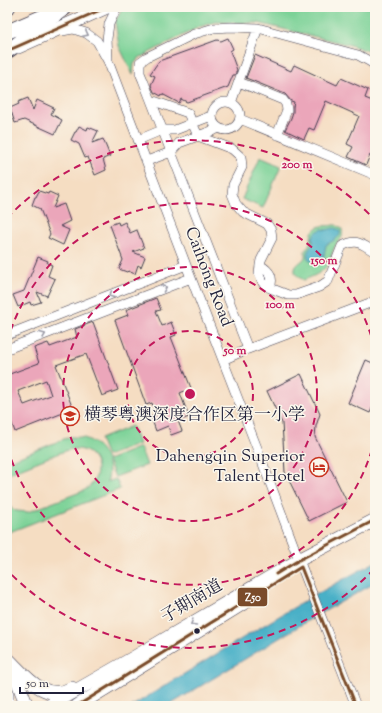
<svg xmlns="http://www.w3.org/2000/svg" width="382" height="713" font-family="'Sorts Mill Goudy','Noto Serif SC',serif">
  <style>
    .green { fill: #7bd297; stroke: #4e7a69 }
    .water { fill: #48b0c7; stroke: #356981 }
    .building { fill: #eba6ba; fill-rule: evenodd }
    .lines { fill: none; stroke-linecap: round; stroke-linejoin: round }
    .street-casing { stroke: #423e4f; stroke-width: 10 }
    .secondary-casing { stroke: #423e4f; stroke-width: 14 }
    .primary-casing { stroke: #423e4f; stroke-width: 16 }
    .street { stroke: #fff; stroke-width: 9 }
    .secondary { stroke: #fff; stroke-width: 13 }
    .primary { stroke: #fff; stroke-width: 14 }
    .bus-1-casing { stroke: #fbf7ec; stroke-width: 6 }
    .bus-1 { stroke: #7a4b2a; stroke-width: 3 }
    .oneway { stroke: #9c9ca7 }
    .ring { fill: none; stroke: #c2185b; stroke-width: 2; stroke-dasharray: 7 5 }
    .bus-dot { fill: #22223b; stroke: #fbf7ec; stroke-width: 1.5 }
    .labels { text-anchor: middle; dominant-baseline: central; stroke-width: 3; stroke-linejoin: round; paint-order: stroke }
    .street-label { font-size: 17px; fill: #22223b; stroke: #fbf7ec }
    .poi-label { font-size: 17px; fill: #22223b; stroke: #fbf7ec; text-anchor: start }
    .centre { fill: #c2185b; stroke: #fbf7ec; stroke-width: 2 }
    .ring-label { font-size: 12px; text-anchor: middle; font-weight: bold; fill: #c2185b; stroke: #fbf7ec; stroke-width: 3; stroke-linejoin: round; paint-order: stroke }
    .line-badge { stroke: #fbf7ec; stroke-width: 1.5 }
    .badge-label { font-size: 11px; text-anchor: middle; font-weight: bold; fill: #fff }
  </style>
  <rect width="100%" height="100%" fill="#fbf7ec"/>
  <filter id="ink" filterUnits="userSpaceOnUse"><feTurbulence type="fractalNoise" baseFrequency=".025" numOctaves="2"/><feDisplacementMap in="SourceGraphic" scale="8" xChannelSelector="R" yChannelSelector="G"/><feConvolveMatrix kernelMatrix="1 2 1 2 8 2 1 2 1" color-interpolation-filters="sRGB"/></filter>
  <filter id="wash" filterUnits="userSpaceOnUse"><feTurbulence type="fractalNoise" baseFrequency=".012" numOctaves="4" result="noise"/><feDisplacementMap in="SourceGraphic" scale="16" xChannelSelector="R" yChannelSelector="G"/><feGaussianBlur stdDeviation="0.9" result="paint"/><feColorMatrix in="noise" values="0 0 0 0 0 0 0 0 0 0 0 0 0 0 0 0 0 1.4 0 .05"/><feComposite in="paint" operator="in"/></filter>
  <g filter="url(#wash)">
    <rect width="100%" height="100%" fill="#f5ddc2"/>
    <path class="green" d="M 123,7 L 375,7 L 375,56 L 365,50 L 350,45 L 258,23 L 215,22 L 199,27 L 139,58 L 134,64 L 133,75 L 119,46 L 115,22 Z
      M 260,157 L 281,166 L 263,208 L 242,199 Z
      M 333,225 L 336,225 L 342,229 C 344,239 340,238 336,245 C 333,249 332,255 330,260 C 325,272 316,275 304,280 C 300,278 294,275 295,269 C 296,263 303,262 305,257 C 305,255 305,253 305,251 C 306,248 309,246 310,243 C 312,237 310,233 315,229 C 320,224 327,227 333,225 Z
      M 132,426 L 139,444 L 107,456 L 100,439 Z
      M 71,437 C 76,437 82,437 87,439 C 104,446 113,465 107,482 L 116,479 L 120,489 L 7,533 L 7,521 L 9,520 L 7,519 L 7,503 L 12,509 L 17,511 L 28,512 L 83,491 C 106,479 99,448 75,449 C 67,449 61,453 54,455 C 42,460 29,465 17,470 L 12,472 L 7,477 L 7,462 L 64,439 Z
      M 140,447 L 147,465 L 115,477 L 108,460 Z"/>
    <path class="water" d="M 334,228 L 337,229 L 340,231 L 340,235 L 336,239 L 326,245 L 323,260 L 318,263 C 312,263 305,259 308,251 C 309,248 312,247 313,243 C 314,239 311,241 313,237 C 314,233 318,231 322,229 L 326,230 Z
      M 375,562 L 375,583 L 309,620 L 168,706 L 132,706 C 212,657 292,606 375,562 Z"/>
    <g id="blocks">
      <path class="building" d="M 228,38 L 233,49 L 230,51 L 237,70 L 235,75 L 233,75 L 228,87 L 187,102 L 181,99 L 179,103 L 162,94 L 161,96 L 154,92 L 151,85 L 155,76 L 150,74 L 159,61 L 217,40 L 221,41 Z
        M 255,55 L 291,71 L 294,65 L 337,85 L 341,78 L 368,90 L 365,98 L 375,102 L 375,157 L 370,155 L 366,165 L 348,157 L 353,147 L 347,144 L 359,116 L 326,101 L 314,130 L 309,128 L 304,139 L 285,130 L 291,118 L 293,112 L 293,107 L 294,102 L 291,101 L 285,94 L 246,78 Z
        M 28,98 L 33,110 L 37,100 L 54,108 L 51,114 L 62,120 L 55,134 L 24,120 L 15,123 L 10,108 L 19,104 L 18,102 Z
        M 79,126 L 87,130 L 88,127 L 98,131 L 92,143 L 103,139 L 110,156 L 103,159 L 106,170 L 95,175 L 88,157 L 85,158 L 79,144 L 71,140 L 75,132 L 76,132 Z
        M 39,191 L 48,194 L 49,192 L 58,196 L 53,208 L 64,204 L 70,221 L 60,226 L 69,230 L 63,245 L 48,238 L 50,234 L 40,209 L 32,205 L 35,197 L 36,197 Z
        M 118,222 L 119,225 L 125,222 L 130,233 L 137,230 L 144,248 L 133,252 L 145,257 L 141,267 L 138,265 L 135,274 L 128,271 L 127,272 L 119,269 L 123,260 L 110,225 Z
        M 38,257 L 48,261 L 47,263 L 52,265 L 48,276 L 55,279 L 47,296 L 37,292 L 41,302 L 31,305 L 30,302 L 18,307 L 13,295 L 24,291 Z
        M 156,298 L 161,310 L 156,311 L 162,326 L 171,322 L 176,335 L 171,337 L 191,388 L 180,393 L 189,417 L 178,421 L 182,431 L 171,435 L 168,426 L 156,431 L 151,417 L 156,415 L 152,403 L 146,405 L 115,320 L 128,315 L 126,310 Z
        M 93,322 L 118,390 L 102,396 L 86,354 L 56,365 L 73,409 L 15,432 L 7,410 L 7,375 L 39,363 L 34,348 L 48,343 L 50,347 L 77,337 L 75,329 ZM 46,380 L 51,395 L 24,405 L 18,391 Z
        M 366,360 L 375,364 L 375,402 L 370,413 L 348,403 Z
        M 301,374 L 320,414 L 316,426 L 315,437 L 347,502 L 309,521 L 285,472 L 282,423 L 267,391 Z"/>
    </g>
  </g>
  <g filter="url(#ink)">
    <use href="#blocks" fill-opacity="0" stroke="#423e4f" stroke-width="1"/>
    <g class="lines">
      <defs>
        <path id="street" d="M 62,31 L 73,29 L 86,33 L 97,41 L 108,61 L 186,265 L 257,448 L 299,560 L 356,706
          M 108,59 L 107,39 L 109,24 L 117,7
          M 239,82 L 283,100 L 286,104 L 287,110 L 277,135
          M 151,100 L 188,113 L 198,136 L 232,149 L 241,157 L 242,167 L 233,185 L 232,194 L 236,204 L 243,212 L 267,224 L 271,230 L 272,238 L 261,260 L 260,265 L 259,274 L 263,283 L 270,288 L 288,295 L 296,295 L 319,287 L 328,281 L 342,246 C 358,238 361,244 375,252
          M212 116a14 14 0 1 1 28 0a14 14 0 1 1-28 0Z
          M 231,103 L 258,28
          M 240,119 L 375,175
          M 138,140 L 162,130 L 175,130 L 211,116
          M 147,161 L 171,152 L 179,143 L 217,129
          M 260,265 C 270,271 274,277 270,288
          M 7,335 L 186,265
          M 7,349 L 191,278
          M 248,349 L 143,80 L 140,73 L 140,62 L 147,57 L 194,34 L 214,28 L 231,27 L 258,28 L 358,55 L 369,61 L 375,65
          M 223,360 L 248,349 L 375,301"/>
        <path id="secondary" d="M 18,47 L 107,7
          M 9,660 C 26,677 46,703 72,688
          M 11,665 L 27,706
          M 7,694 L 7,706
          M 49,706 L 133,658 L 299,560 L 375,520
          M 77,706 L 247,601"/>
        <path id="primary" d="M 7,7 L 8,7
          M 7,32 L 49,14
          M 9,50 L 66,7"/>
      </defs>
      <use href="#street" class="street-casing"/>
      <use href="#secondary" class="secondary-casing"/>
      <use href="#primary" class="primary-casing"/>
      <use href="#street" class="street"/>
      <use href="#secondary" class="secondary"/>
      <use href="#primary" class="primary"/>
      <defs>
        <path id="bus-1" d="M 7,51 L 107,7
          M 276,574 L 299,560 L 375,520
          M 77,706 L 301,567 L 356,706"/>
      </defs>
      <use href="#bus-1" class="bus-1-casing"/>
      <use href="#bus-1" class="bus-1"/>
    </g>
    <defs><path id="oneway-chevron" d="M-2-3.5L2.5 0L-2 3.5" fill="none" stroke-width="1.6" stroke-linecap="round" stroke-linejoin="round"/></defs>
    <g class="oneway">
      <use href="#oneway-chevron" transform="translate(86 34) rotate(27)"/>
      <use href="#oneway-chevron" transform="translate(164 288) rotate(-21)"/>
      <use href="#oneway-chevron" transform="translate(111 295) rotate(159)"/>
      <use href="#oneway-chevron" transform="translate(43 335) rotate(-21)"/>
      <use href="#oneway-chevron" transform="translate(193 623) rotate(149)"/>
    </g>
  </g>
  <g class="ring">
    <circle cx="190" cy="394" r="63"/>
    <circle cx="190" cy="394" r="127"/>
    <path d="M375 438A190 190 0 0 1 7 446M7 342A190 190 0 0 1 375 350"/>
    <path d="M374 569A254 254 0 0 1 7 570M7 218A254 254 0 0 1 374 219"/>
  </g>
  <defs>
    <symbol id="school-ring" viewBox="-11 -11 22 22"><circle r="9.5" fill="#fbf7ec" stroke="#c8321e" stroke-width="1.5"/><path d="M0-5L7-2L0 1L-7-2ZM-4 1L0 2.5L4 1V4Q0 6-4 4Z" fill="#c8321e"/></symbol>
    <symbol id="hotel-ring" viewBox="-11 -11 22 22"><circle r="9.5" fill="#fbf7ec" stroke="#c8321e" stroke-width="1.5"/><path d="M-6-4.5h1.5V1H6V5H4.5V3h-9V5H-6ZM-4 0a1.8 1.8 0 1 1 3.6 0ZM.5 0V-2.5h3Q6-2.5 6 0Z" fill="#c8321e"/></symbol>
  </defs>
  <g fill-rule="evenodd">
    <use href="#school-ring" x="59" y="405" width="22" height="22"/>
    <use href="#hotel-ring" x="308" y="456" width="22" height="22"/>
  </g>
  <circle class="bus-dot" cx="197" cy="631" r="3.5"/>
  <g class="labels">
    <g class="street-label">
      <text transform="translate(208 277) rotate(69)">Caihong Road</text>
      <text transform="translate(192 602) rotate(-31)">子期南道</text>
    </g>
    <g class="poi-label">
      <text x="84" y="416">横琴粤澳深度合作区第一小学</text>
      <text x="305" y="457" text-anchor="end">Dahengqin Superior<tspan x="305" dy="20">Talent Hotel</tspan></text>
    </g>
  </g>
  <circle cx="190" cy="394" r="6" class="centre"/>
  <g class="ring-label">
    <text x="297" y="168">200 m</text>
    <text x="324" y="264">150 m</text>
    <text x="280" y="308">100 m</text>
    <text x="235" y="354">50 m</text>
  </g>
  <rect class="line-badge" x="237" y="587" width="31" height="20" rx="4" fill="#7a4b2a"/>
  <g class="badge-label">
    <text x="253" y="601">Z50</text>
  </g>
  <rect width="382" height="713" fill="none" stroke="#fbf7ec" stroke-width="24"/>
  <path d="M20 687v6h63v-6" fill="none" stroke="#22223b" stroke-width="2"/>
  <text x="26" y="687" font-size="12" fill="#22223b" stroke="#fbf7ec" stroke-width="3" paint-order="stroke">50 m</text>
</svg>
